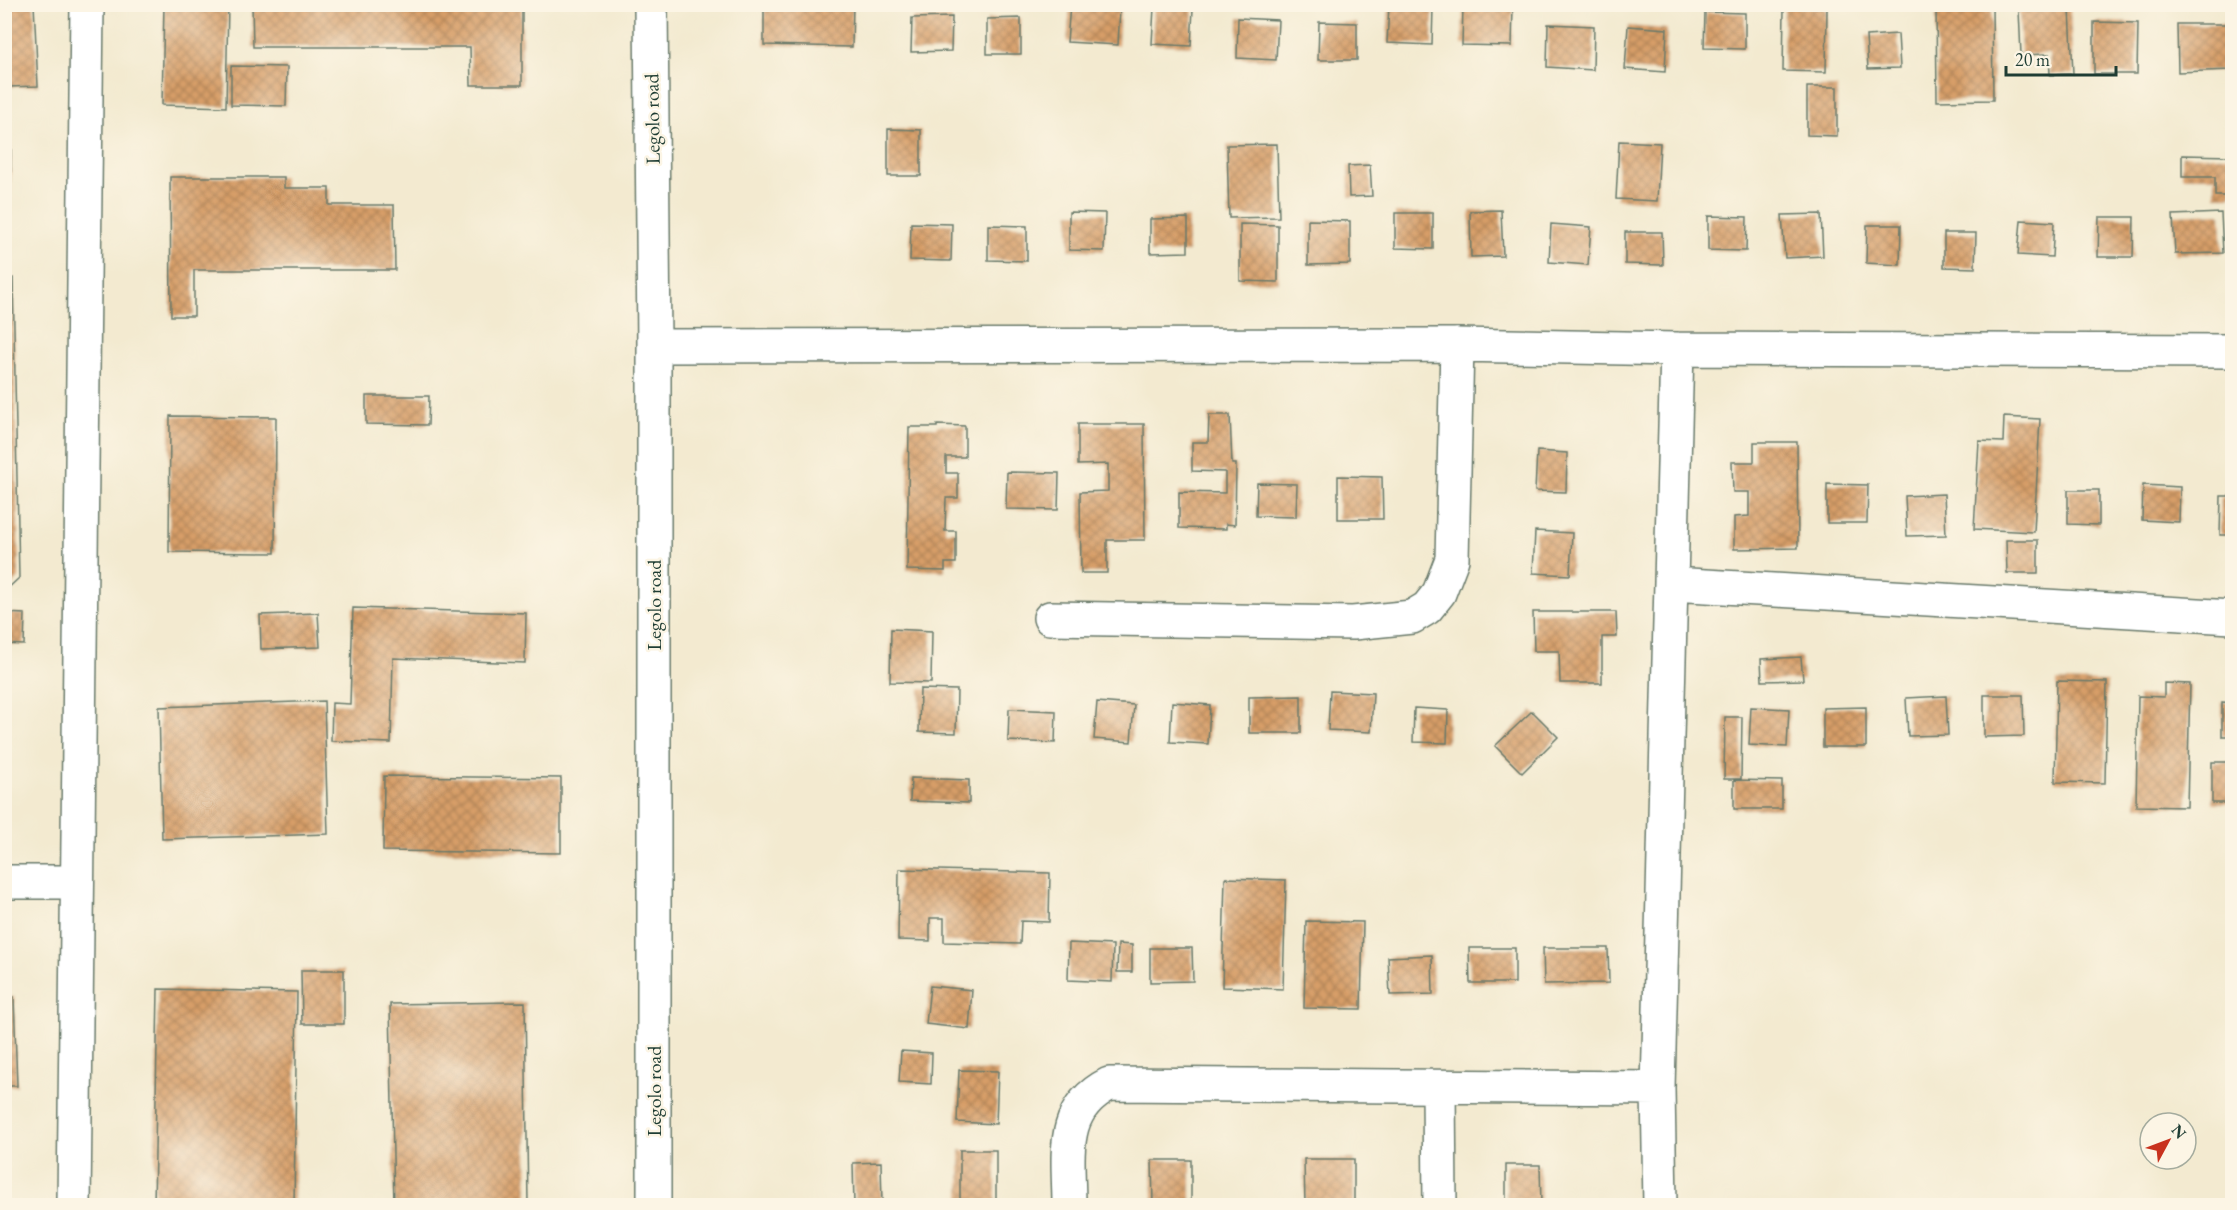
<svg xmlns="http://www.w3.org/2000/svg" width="2237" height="1210" font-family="'EB Garamond',serif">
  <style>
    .building { fill: url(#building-cross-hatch) }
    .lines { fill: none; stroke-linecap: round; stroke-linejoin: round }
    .minor-casing { stroke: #697a6b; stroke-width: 36 }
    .minor { stroke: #fff; stroke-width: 33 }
    .labels { text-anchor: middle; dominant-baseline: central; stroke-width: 5; stroke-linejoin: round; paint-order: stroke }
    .street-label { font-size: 20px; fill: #1f3d34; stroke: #fcf5e5 }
  </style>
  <defs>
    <pattern id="building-cross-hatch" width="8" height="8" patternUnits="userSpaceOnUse" patternTransform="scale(1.5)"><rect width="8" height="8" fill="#d79e68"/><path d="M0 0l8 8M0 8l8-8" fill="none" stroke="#ae8256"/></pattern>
  </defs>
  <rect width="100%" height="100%" fill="#fcf5e5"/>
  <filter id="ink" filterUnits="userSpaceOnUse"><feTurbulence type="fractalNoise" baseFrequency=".0167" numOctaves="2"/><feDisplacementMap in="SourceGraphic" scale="12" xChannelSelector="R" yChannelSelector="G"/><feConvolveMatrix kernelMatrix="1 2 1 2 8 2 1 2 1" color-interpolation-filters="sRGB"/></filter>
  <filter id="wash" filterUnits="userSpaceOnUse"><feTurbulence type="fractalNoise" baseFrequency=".008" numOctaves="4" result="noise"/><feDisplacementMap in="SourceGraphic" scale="24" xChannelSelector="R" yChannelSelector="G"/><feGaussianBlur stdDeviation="1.35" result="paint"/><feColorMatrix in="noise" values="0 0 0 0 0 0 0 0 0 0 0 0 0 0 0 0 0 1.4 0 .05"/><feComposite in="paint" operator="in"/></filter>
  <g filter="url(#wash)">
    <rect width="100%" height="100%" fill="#f3ead0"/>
    <g id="blocks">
      <path class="building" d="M 4,4 L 34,4 L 38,86 L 7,87 Z
        M 164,4 L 228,4 L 226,107 L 162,105 Z
        M 252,4 L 522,4 L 522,85 L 471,85 L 470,47 L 253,47 Z
        M 764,4 L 853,4 L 852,47 L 764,45 Z
        M 1936,4 L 1992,4 L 1993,100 L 1937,101 Z
        M 1070,5 L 1120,8 L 1118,45 L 1067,42 Z
        M 1389,5 L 1433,7 L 1432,45 L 1387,43 Z
        M 1463,6 L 1513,7 L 1512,46 L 1462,45 Z
        M 1154,7 L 1193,9 L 1191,46 L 1152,44 Z
        M 1784,7 L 1827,8 L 1826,72 L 1783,71 Z
        M 2070,8 L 2073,74 L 2050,75 L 2049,54 L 2021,55 L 2019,10 Z
        M 1705,12 L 1745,13 L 1745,49 L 1704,48 Z
        M 952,17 L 951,51 L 911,52 L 912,18 Z
        M 1021,18 L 1021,54 L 987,54 L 987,19 Z
        M 1238,18 L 1278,20 L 1276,60 L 1237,58 Z
        M 1319,22 L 1357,23 L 1357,60 L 1318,60 Z
        M 2094,22 L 2138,23 L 2137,74 L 2094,74 Z
        M 1548,24 L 1594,26 L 1593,70 L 1547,67 Z
        M 2177,24 L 2231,24 L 2232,70 L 2178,72 Z
        M 1628,26 L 1667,29 L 1665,72 L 1625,69 Z
        M 1898,34 L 1900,68 L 1868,69 L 1866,36 Z
        M 231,66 L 287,67 L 286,106 L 231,105 Z
        M 1807,87 L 1837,87 L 1837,136 L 1807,135 Z
        M 888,129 L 921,130 L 921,176 L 888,176 Z
        M 1619,141 L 1660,143 L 1657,201 L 1616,199 Z
        M 1277,144 L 1279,217 L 1229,218 L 1227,145 Z
        M 4,146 L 11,146 L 10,234 L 4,234 Z
        M 2182,155 L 2232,156 L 2232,196 L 2215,196 L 2215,177 L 2182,177 Z
        M 1370,165 L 1372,196 L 1349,197 L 1348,166 Z
        M 170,177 L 284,177 L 284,188 L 329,188 L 329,205 L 394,205 L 395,270 L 194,270 L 194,316 L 171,316 Z
        M 1501,210 L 1503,256 L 1471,257 L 1470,211 Z
        M 1069,212 L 1105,213 L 1104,251 L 1069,250 Z
        M 1395,213 L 1433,213 L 1433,249 L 1395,248 Z
        M 2221,213 L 2223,253 L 2175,254 L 2173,215 Z
        M 1821,214 L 1823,256 L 1785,258 L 1782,215 Z
        M 1708,216 L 1747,217 L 1746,251 L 1708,250 Z
        M 2099,217 L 2134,217 L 2133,257 L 2098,257 Z
        M 1188,218 L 1188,252 L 1150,253 L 1150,219 Z
        M 1308,220 L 1350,221 L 1350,264 L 1308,265 Z
        M 2021,220 L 2054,222 L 2052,257 L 2018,255 Z
        M 911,223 L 952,224 L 951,261 L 910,260 Z
        M 1240,224 L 1278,225 L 1278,282 L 1240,281 Z
        M 1551,224 L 1591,227 L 1588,265 L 1549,262 Z
        M 988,225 L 1027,226 L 1027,261 L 988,260 Z
        M 1867,225 L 1901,225 L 1900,265 L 1866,263 Z
        M 1625,232 L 1662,232 L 1663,265 L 1625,264 Z
        M 1944,233 L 1976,233 L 1975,268 L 1944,267 Z
        M 4,278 L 13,278 L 19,578 L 4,592 Z
        M 366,396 L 429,396 L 428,425 L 366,424 Z
        M 1209,415 L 1230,415 L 1232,464 L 1236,464 L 1235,525 L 1226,524 L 1226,529 L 1179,528 L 1179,492 L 1225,493 L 1225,472 L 1192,471 L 1192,442 L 1208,442 Z
        M 170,416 L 276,417 L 275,553 L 169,552 Z
        M 2004,417 L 2040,419 L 2034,532 L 1974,529 L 1979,441 L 2003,442 Z
        M 1078,424 L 1144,424 L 1145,540 L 1107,540 L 1107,573 L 1081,573 L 1080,492 L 1108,491 L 1108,464 L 1078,465 Z
        M 937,425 L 965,426 L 965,457 L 946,457 L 946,473 L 958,473 L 958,498 L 946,498 L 945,531 L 956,531 L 956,563 L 945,563 L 945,571 L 907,570 L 909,427 L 937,427 Z
        M 1754,442 L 1797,442 L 1798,548 L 1734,549 L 1734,517 L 1749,516 L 1749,492 L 1733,492 L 1732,462 L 1754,462 Z
        M 1537,451 L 1567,453 L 1566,492 L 1535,491 Z
        M 1007,472 L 1059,473 L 1058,510 L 1006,509 Z
        M 1338,476 L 1382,477 L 1383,519 L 1338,519 Z
        M 1257,483 L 1297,484 L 1296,517 L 1256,516 Z
        M 1827,484 L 1868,485 L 1867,523 L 1827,523 Z
        M 2143,485 L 2180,487 L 2179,522 L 2142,520 Z
        M 2068,490 L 2099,490 L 2099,525 L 2068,524 Z
        M 1944,494 L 1946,535 L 1907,536 L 1905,496 Z
        M 2221,496 L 2232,496 L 2232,535 L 2220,535 Z
        M 1535,531 L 1572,533 L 1570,575 L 1533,573 Z
        M 2006,540 L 2038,540 L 2038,573 L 2007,573 Z
        M 353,608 L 526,613 L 525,663 L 393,658 L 391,743 L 331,741 L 332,703 L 350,704 Z
        M 1533,612 L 1616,612 L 1617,637 L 1602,637 L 1602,683 L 1560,683 L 1559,651 L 1534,651 Z
        M 4,613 L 25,614 L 24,645 L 4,644 Z
        M 318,613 L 320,647 L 261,649 L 260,615 Z
        M 891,629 L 932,631 L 931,683 L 890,682 Z
        M 1801,657 L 1803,680 L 1762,681 L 1761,659 Z
        M 2057,681 L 2107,682 L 2105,783 L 2055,782 Z
        M 2164,683 L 2190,684 L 2187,807 L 2136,806 L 2138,696 L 2164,697 Z
        M 920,689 L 957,690 L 956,733 L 919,732 Z
        M 1330,691 L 1373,693 L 1371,732 L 1328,730 Z
        M 1984,695 L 2023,695 L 2024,736 L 1984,737 Z
        M 1301,696 L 1301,733 L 1249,733 L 1249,697 Z
        M 1946,696 L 1948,735 L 1908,736 L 1906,698 Z
        M 324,701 L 328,834 L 162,839 L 159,707 Z
        M 1097,702 L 1134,705 L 1131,742 L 1094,739 Z
        M 1172,702 L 1210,705 L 1208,744 L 1170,742 Z
        M 2222,702 L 2232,703 L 2232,736 L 2222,736 Z
        M 1751,707 L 1789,709 L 1787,747 L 1749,745 Z
        M 1866,707 L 1866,747 L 1823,747 L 1823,708 Z
        M 1414,708 L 1448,710 L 1447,743 L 1413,742 Z
        M 1009,709 L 1056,711 L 1055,743 L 1008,741 Z
        M 1532,711 L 1558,737 L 1522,773 L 1495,746 Z
        M 1725,717 L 1742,717 L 1741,779 L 1724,779 Z
        M 2212,762 L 2232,762 L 2232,803 L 2212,803 Z
        M 384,776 L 561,778 L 561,853 L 383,851 Z
        M 911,778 L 969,780 L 969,803 L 910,801 Z
        M 1734,780 L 1782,781 L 1782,809 L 1734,809 Z
        M 899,869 L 1050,873 L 1049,922 L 1021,921 L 1020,944 L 944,942 L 944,918 L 930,918 L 930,941 L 898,940 Z
        M 1225,878 L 1286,880 L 1283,989 L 1222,987 Z
        M 1306,921 L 1363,922 L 1361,1009 L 1304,1008 Z
        M 1069,943 L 1113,945 L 1112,982 L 1068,980 Z
        M 1118,944 L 1132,945 L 1132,972 L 1117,972 Z
        M 1150,948 L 1192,948 L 1193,981 L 1150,982 Z
        M 1469,948 L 1515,948 L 1515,983 L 1470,983 Z
        M 1543,948 L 1608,948 L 1609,983 L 1544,984 Z
        M 1432,955 L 1433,994 L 1390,995 L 1388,957 Z
        M 301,970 L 344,970 L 344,1024 L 302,1024 Z
        M 930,986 L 972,990 L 969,1029 L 926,1024 Z
        M 158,989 L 297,992 L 294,1206 L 154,1206 Z
        M 4,997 L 14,997 L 17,1086 L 4,1086 Z
        M 525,1002 L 528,1204 L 394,1206 L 390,1004 Z
        M 901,1051 L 932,1053 L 931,1084 L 899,1082 Z
        M 959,1070 L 998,1071 L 996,1124 L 957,1122 Z
        M 960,1150 L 996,1150 L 996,1206 L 960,1206 Z
        M 1304,1159 L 1354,1159 L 1354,1206 L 1305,1206 Z
        M 1152,1160 L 1191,1160 L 1191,1206 L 1153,1206 Z
        M 881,1162 L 882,1206 L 854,1206 L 853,1163 Z
        M 1506,1165 L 1540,1165 L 1541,1206 L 1506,1206 Z"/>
    </g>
  </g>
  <g filter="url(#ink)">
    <use href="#blocks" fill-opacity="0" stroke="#697a6b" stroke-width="1.5"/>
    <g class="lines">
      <defs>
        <path id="minor" d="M 651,4 L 654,346 L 654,1206
          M 654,346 L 1457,345 L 1677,349 L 2232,351
          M 1672,584 L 2232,617
          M 1050,618 L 1353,623 L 1412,617 L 1427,608 L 1439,593 L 1452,559 L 1457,345
          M 4,882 L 77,882
          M 1439,1088 L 1440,1206
          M 74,1206 L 87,4
          M 1069,1206 C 1069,1156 1058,1110 1109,1084 L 1658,1088
          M 1660,1206 L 1658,1088 L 1677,349"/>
      </defs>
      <use href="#minor" class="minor-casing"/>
      <use href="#minor" class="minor"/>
    </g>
  </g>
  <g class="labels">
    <g class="street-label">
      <text transform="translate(652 119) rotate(-91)">Legolo road</text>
      <text transform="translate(654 605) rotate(-90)">Legolo road</text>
      <text transform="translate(654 1091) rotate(-90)">Legolo road</text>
    </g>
  </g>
  <rect width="2237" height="1210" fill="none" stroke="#fcf5e5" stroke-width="24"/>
  <g transform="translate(2168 1141) rotate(49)"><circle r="28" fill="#fcf5e5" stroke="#a4ab9e" stroke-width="1.5"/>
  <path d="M0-4.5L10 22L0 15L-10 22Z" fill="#c8321e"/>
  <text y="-9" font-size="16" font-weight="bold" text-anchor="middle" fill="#1f3d34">N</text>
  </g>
  <path d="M2006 66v9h110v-9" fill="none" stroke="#1f3d34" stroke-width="3"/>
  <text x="2015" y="66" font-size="18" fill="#1f3d34" stroke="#fcf5e5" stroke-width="4.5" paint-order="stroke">20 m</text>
</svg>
